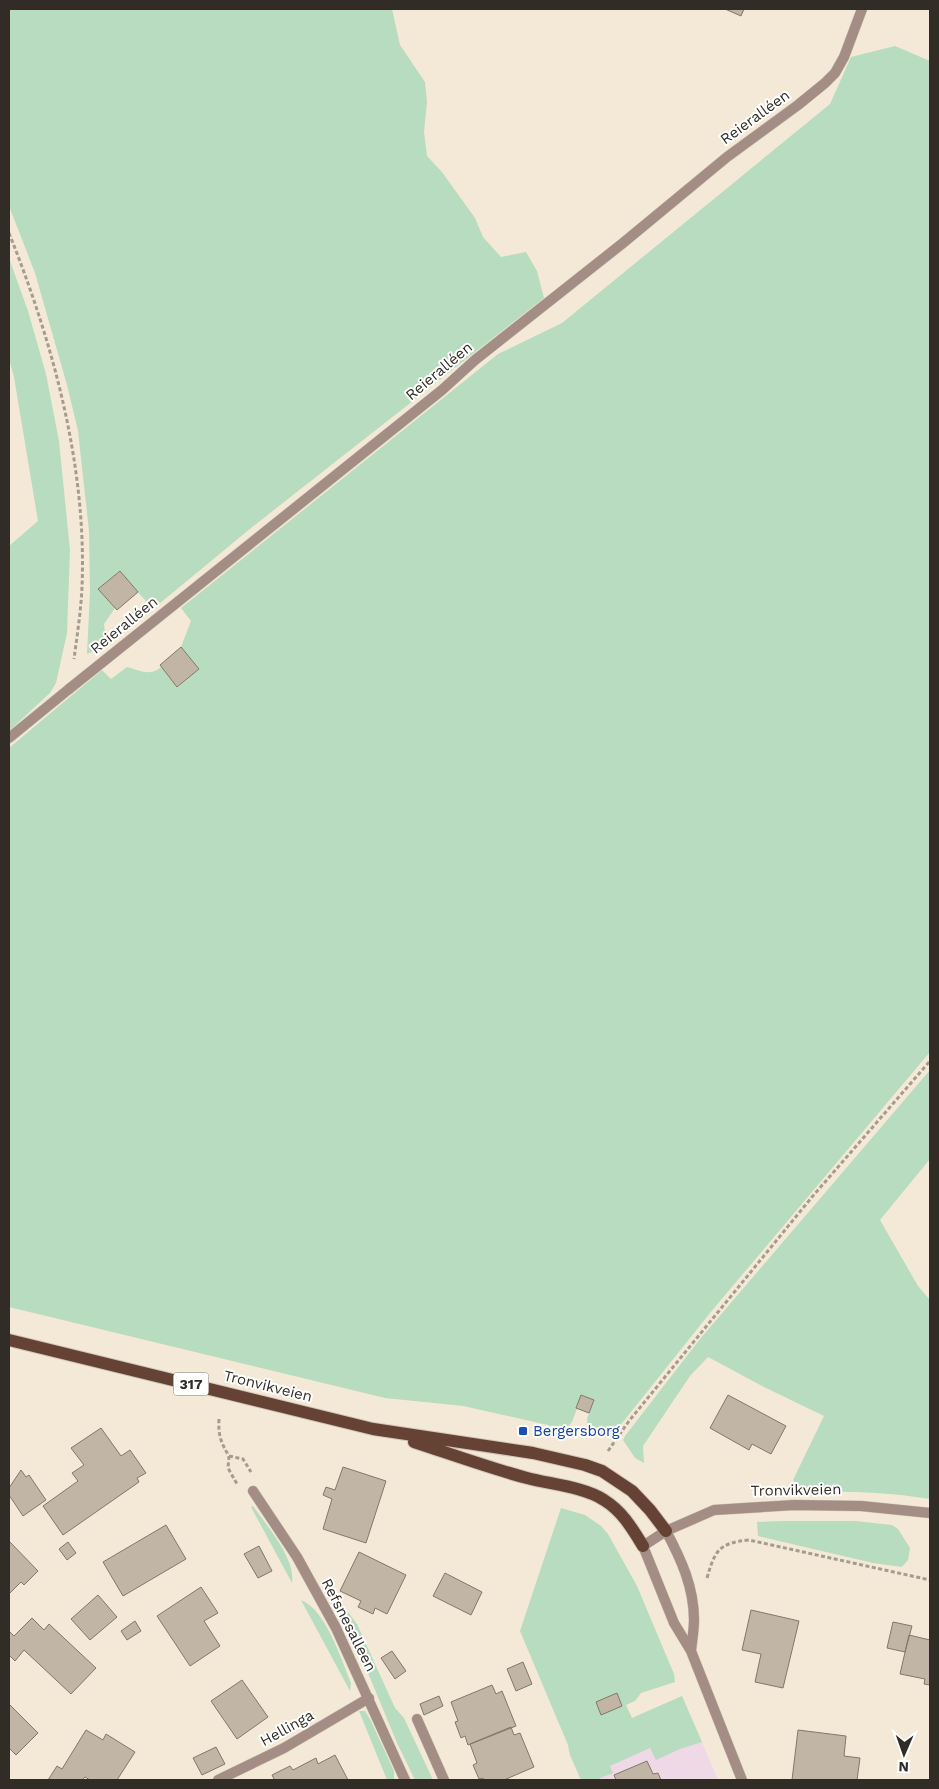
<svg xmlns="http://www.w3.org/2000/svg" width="939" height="1789" font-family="'Work Sans',sans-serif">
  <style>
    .commercial { fill: #efd9e6 }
    .green { fill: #b8dcbf }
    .building { fill: #c1b6a5; stroke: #827868 }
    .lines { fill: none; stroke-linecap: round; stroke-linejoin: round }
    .service-casing { stroke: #d1c7b7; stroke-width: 11 }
    .minor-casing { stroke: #d1c7b7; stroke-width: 11 }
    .tertiary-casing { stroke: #d1c7b7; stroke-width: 11 }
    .primary-casing { stroke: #d1c7b7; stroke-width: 14 }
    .path { stroke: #a59c8f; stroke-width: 3; stroke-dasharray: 4 2.5; stroke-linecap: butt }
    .service { stroke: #a38d85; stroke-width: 10 }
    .minor { stroke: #a38d85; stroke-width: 10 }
    .tertiary { stroke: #a38d85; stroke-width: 10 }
    .primary { stroke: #654234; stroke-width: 12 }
    .transit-dot { fill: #1a4fb4; stroke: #fff; stroke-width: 2 }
    .labels { text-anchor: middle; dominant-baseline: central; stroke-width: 4; stroke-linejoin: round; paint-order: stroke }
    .shield { fill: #fff; stroke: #6f6b67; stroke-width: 1 }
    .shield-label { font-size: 14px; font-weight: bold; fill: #312c26 }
    .street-label { font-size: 15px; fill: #312c26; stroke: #fff }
    .transit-label { font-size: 15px; fill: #164399; stroke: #fff; text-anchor: start }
  </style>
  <rect width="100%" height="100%" fill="#f4e9d7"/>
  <path class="commercial" d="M 682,1696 L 718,1780 L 581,1780 L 570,1755 L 568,1746 Z"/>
  <path class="green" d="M 9,9 L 392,9 L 400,45 L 425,82 L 427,102 L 424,132 L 427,156 L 442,172 L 475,218 L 483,237 L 501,257 L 526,252 L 537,271 L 544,298 L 251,528 L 153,609 L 119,571 L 98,589 L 115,608 L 104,624 L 106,640 L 93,651 L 87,654 L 90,591 L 89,531 L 78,431 L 67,385 L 35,273 L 9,206 Z
    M 895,46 L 930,61 L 930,1052 L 710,1313 L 611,1437 L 593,1436 L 588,1432 L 587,1419 L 594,1400 L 582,1395 L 572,1422 L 564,1431 L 548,1425 L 463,1406 L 385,1398 L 9,1307 L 9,748 L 102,670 L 111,679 L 127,667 C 139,670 150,677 161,667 L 178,687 L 199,669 L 181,647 L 191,621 L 181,608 L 498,354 L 562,323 L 830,104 L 851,57 Z
    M 9,258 L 28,311 L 46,374 L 59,441 L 70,550 L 67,633 L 56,683 L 50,693 L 9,731 L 9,546 L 38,521 L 14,377 L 9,359 Z
    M 930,1070 L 930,1159 L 880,1220 L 918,1286 L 930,1300 L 930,1499 C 889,1492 844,1491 802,1492 L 793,1480 L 824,1416 L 764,1387 L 708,1357 L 690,1376 L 643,1446 L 644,1463 L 635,1458 L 623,1440 L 625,1436 L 700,1339 Z
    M 253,1506 C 267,1526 296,1559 292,1583 L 251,1507 Z
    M 561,1508 L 585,1515 L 601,1526 L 608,1534 L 637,1586 L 674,1674 L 675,1682 L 641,1693 L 635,1701 L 626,1705 L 632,1718 L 682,1696 L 702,1742 L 680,1749 L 656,1760 L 650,1748 L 610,1766 L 613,1773 L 600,1778 L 600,1780 L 581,1780 L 570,1755 L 568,1745 L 520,1631 Z
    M 784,1521 L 855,1521 L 892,1525 L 898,1529 L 910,1548 L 908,1560 L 902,1567 L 873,1563 L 758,1536 L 757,1522 Z
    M 301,1600 C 326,1610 341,1659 351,1683 L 350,1691 Z
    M 348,1612 L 357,1624 L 395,1708 L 404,1718 L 433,1780 L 415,1780 L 397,1743 L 344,1615 Z
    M 359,1711 L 365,1711 L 370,1719 L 394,1771 L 394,1779 L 387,1780 Z"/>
  <path class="building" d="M 725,9 L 744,9 L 741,16 Z
    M 120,571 L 138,592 L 117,610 L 98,589 Z
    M 181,647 L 199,669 L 177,687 L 160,665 Z
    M 581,1395 L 594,1400 L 589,1413 L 576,1408 Z
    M 728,1395 L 786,1426 L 771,1454 L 752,1444 L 749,1450 L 710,1428 Z
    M 101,1428 L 121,1456 L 130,1450 L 146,1473 L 137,1478 L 139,1482 L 63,1535 L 43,1506 L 78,1481 L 72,1473 L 84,1465 L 71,1448 Z
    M 343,1467 L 386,1481 L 366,1543 L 323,1529 L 332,1499 L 323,1495 L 326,1487 L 335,1490 Z
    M 21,1470 L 26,1477 L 29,1475 L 46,1500 L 23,1516 L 9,1495 L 9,1488 Z
    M 166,1525 L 186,1559 L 123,1596 L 103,1562 Z
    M 9,1541 L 38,1571 L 24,1585 L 21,1582 L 9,1594 Z
    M 68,1542 L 76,1553 L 67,1560 L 59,1549 Z
    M 259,1546 L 272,1571 L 258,1578 L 244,1554 Z
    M 359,1552 L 406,1575 L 387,1614 L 375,1608 L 373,1614 L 358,1607 L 361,1601 L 340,1591 Z
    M 445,1573 L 482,1592 L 471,1615 L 433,1596 Z
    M 201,1587 L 218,1613 L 204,1621 L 220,1646 L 190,1666 L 157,1616 Z
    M 98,1595 L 117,1617 L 90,1640 L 71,1619 Z
    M 751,1610 L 799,1621 L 783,1688 L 755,1682 L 761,1654 L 742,1650 Z
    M 32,1618 L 44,1630 L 49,1624 L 96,1668 L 71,1694 L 24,1650 L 15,1661 L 9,1655 L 9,1631 L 14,1636 Z
    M 135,1621 L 141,1631 L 127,1640 L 121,1631 Z
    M 893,1622 L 912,1626 L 905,1652 L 887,1648 Z
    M 909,1635 L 930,1640 L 930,1685 L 924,1684 L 925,1679 L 900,1674 Z
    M 392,1651 L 406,1671 L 395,1679 L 381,1658 Z
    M 523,1662 L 532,1684 L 516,1691 L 507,1669 Z
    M 242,1680 L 268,1717 L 237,1739 L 211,1701 Z
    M 492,1685 L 496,1694 L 502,1691 L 516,1726 L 468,1745 L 465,1736 L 461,1738 L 455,1722 L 458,1721 L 451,1702 Z
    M 617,1693 L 622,1706 L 601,1715 L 596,1702 Z
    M 439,1696 L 443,1706 L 424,1715 L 420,1704 Z
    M 9,1704 L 38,1733 L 16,1755 L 9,1748 Z
    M 511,1727 L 514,1735 L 520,1733 L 534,1767 L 504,1780 L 484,1780 L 483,1778 L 479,1779 L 473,1765 L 477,1763 L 470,1744 Z
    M 86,1730 L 103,1740 L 106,1734 L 135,1752 L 117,1780 L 90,1780 L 85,1777 L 82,1780 L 48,1780 L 57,1766 L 62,1769 Z
    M 798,1730 L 846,1736 L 844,1756 L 860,1758 L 857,1780 L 792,1780 Z
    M 216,1747 L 225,1764 L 202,1775 L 193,1758 Z
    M 335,1755 L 348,1780 L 272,1780 L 274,1779 L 272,1775 L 290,1766 L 293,1770 L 316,1758 L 318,1764 Z
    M 647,1761 L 653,1774 L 658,1773 L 661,1780 L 616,1780 L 614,1775 Z"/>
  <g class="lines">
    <defs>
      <path id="service" d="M 69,689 L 442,390 L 475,360 L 623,243 L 727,157 L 798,105 L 825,83 L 835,73 L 844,57 L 862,9
        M 417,1719 L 444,1780"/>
      <path id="minor" d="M 9,738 L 69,689
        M 253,1491 L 297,1557 L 336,1628 L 405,1780
        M 218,1780 L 284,1748 L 369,1698"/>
      <path id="tertiary" d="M 666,1531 C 681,1559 694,1587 694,1620 C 694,1630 692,1641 691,1651
        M 742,1780 L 691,1651 L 674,1623 L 643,1546 L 666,1531 L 714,1510 L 794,1505 L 861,1506 L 930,1513"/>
      <path id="primary" d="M 9,1340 L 373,1429 L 533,1453 L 585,1465 L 602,1471 L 632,1491 L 650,1510 L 666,1531
        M 414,1442 C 451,1454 489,1468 527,1478 C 549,1484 585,1487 604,1500 C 622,1511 632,1528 643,1546"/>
    </defs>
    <use href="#service" class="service-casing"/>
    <use href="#minor" class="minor-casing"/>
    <use href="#tertiary" class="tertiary-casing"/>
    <use href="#primary" class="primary-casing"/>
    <path class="path" d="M 9,233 C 53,343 87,467 82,587 C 81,611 77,636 74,659
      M 219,1419 C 218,1435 221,1443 229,1456 L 228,1468 L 237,1484
      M 608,1451 L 629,1421 L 812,1197 L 930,1061
      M 229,1456 L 243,1459 L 251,1472
      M 707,1578 C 715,1550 719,1543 749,1540 L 930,1580"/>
    <use href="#service" class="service"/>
    <use href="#minor" class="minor"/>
    <use href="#tertiary" class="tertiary"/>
    <use href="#primary" class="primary"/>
  </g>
  <rect class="transit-dot" x="518" y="1426" width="10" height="10" rx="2.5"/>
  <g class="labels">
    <rect class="shield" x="173.5" y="1372.5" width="35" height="23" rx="4"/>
    <g class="shield-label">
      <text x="191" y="1384">317</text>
    </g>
    <g class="street-label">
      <text transform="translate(755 117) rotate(-36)">Reieralléen</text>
      <text transform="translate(439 371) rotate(-40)">Reieralléen</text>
      <text transform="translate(124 625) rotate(-39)">Reieralléen</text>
      <text transform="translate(268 1386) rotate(14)">Tronvikveien</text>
      <text transform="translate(796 1490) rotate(-1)">Tronvikveien</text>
      <text transform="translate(349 1625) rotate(63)">Refsnesalleen</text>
      <text transform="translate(287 1728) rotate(-29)">Hellinga</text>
    </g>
    <g class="transit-label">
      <text x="533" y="1431">Bergersborg</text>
    </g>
  </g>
  <rect width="939" height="1789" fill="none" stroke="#312c26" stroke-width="20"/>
  <g transform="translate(904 1754) rotate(182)" stroke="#ffffff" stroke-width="4" paint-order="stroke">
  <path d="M0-4L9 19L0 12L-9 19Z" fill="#312c26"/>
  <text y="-8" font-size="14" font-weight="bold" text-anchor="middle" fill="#312c26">N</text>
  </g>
</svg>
